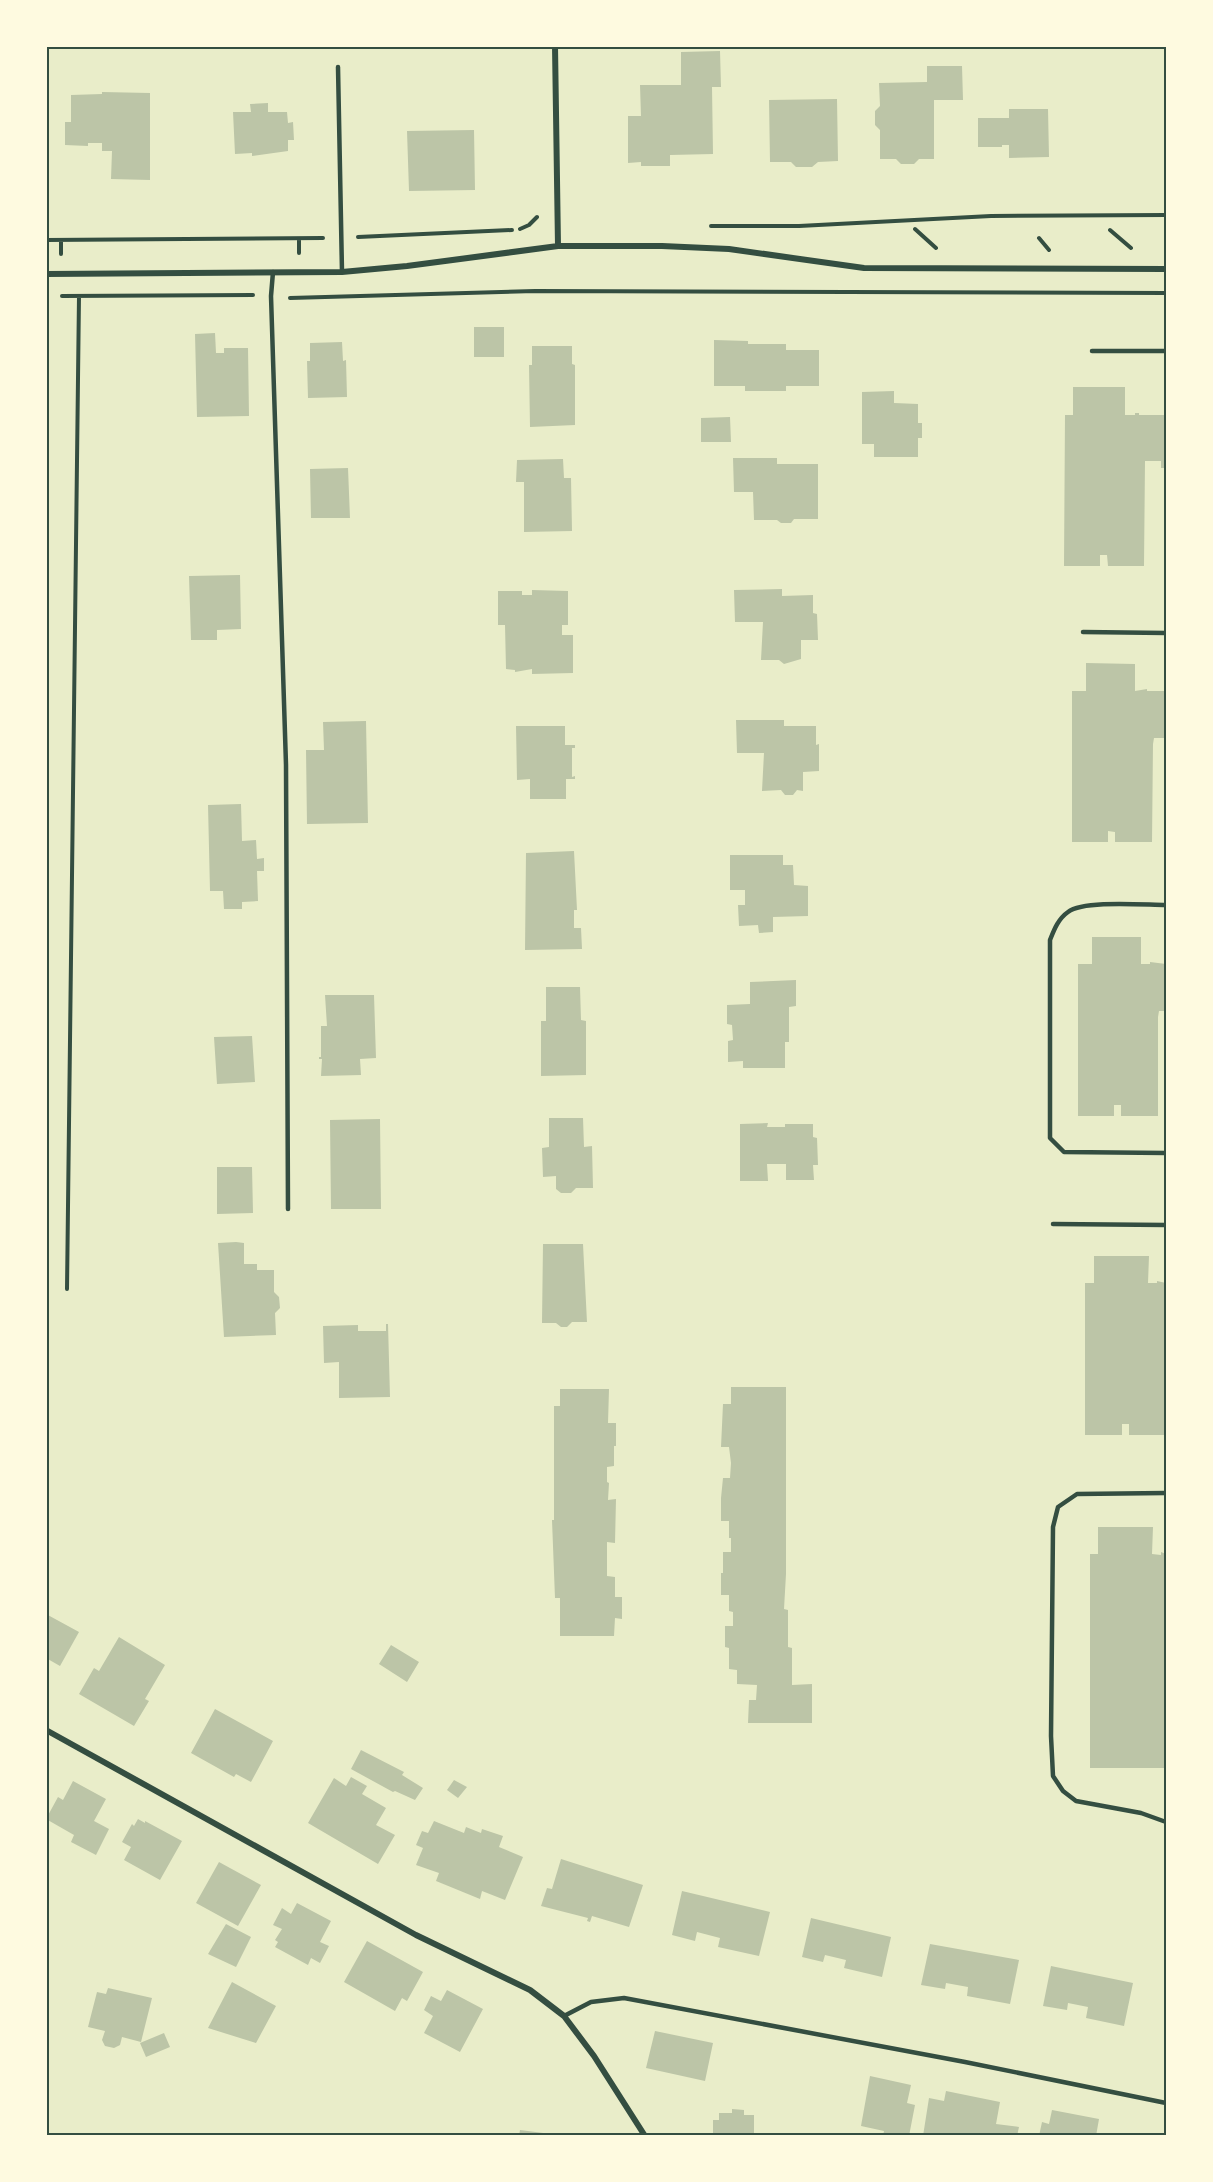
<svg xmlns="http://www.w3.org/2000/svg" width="1213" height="2182" font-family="Lato,sans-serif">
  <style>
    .building { fill: #bcc5a7 }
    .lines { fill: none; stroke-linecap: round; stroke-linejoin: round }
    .path { stroke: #344e41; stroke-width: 4 }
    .service { stroke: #344e41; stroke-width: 4.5 }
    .minor { stroke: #344e41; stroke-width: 6 }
    .neatline { fill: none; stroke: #344e41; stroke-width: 2 }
  </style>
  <rect width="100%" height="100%" fill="#e9edc9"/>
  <path class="building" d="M 720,51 L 721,87 L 712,87 L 713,154 L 670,155 L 670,166 L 641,166 L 641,162 L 628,163 L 628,116 L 641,116 L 640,85 L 681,85 L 681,52 Z
    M 927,66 L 962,66 L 963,100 L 934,100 L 934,159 L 919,159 L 914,164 L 901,164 L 896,159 L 880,159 L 880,130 L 875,125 L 875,111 L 880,106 L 879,83 L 927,82 Z
    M 102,92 L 150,93 L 150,180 L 111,179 L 112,151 L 102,151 L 102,143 L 88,143 L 88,146 L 65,145 L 65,122 L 71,122 L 71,95 L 102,94 Z
    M 837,99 L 838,161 L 818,162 L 812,167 L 796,167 L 791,162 L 770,162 L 769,100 Z
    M 268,103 L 268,112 L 287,112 L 288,123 L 293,122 L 294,140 L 288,140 L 288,151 L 252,156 L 252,153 L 235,154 L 233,112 L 251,112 L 250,104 Z
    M 1009,109 L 1048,109 L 1049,157 L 1009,158 L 1009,145 L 1002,145 L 1002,147 L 978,147 L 978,118 L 1009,118 Z
    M 474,130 L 475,190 L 409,191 L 407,131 Z
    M 474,327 L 504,327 L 504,357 L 474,357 Z
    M 215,333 L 216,353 L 224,353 L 224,348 L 248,348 L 249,416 L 197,417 L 195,334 Z
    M 714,340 L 748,341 L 748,344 L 786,344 L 786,350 L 819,350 L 819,386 L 786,386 L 786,391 L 745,391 L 745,386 L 714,386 Z
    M 342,342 L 343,361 L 346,360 L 347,397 L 308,398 L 307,361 L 310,361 L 310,343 Z
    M 532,346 L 572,346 L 572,364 L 575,365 L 575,425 L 530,427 L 529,365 L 532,365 Z
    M 1073,387 L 1125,387 L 1125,415 L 1135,415 L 1135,413 L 1139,413 L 1139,415 L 1166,415 L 1166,468 L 1161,468 L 1161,461 L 1145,461 L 1144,566 L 1108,566 L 1107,555 L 1100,555 L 1100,566 L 1064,566 L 1065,415 L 1073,415 Z
    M 894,391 L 894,403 L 918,404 L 918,423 L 922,423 L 922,438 L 918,438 L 918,457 L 874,457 L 874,444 L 862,444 L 862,392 Z
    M 730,417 L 731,442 L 701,442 L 701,418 Z
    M 733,458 L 777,458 L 777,464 L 818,464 L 818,519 L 794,519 L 791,523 L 781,523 L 777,520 L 754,520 L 753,492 L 734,492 Z
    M 563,459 L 564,478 L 571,478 L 572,531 L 524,532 L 524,482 L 516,482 L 517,460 Z
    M 348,468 L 350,518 L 311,518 L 310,469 Z
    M 240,575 L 241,629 L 217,630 L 217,640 L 191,640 L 189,576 Z
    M 782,589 L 782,596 L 813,595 L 813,613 L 817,614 L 818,640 L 801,640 L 801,659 L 784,664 L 779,660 L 761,660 L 763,622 L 735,622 L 734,590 Z
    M 532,590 L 568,591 L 568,625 L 562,625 L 562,635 L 573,635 L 573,673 L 532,674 L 532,669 L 515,672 L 515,670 L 506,669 L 505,625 L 498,625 L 498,591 L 522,591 L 522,595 L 532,595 Z
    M 1086,663 L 1135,664 L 1135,691 L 1147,689 L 1147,691 L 1166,691 L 1166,738 L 1154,738 L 1153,744 L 1152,842 L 1115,842 L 1115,832 L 1108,831 L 1108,842 L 1072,842 L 1072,691 L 1086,691 Z
    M 736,720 L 784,720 L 784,726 L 816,726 L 816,745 L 819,744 L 819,771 L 803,772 L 803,791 L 797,790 L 793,795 L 785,795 L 781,790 L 762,791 L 764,753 L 737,753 Z
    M 366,721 L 368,823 L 307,824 L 306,750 L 324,750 L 323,722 Z
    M 516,726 L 565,726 L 565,745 L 575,745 L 575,748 L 572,748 L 572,777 L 575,776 L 575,779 L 566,779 L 566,799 L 530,799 L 530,779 L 517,780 Z
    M 241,804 L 242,841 L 256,840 L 257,859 L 264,858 L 264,871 L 257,871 L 258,901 L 242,902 L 242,909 L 224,909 L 223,891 L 210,891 L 208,805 Z
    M 574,851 L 577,910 L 574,910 L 574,928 L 581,928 L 582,949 L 525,950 L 526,853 Z
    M 730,855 L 783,855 L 783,865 L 793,865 L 794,885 L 808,886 L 808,916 L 773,917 L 773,932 L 759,933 L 758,925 L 739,926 L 738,905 L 745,905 L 745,890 L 730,890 Z
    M 1092,937 L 1141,937 L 1141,964 L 1150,964 L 1150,962 L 1166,964 L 1166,1011 L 1159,1011 L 1158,1017 L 1158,1116 L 1121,1116 L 1121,1105 L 1114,1105 L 1114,1116 L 1078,1116 L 1078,964 L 1092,964 Z
    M 796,980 L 796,1006 L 789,1007 L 789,1042 L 785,1042 L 785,1068 L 743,1068 L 743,1061 L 728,1062 L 728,1041 L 733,1040 L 732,1025 L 727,1024 L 727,1005 L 750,1004 L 750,982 Z
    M 546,987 L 580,987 L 581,1020 L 586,1021 L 586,1075 L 541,1076 L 541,1021 L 546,1021 Z
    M 325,995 L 374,995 L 376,1058 L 360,1059 L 361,1075 L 321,1076 L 322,1059 L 319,1059 L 319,1057 L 321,1057 L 321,1026 L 327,1026 Z
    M 252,1036 L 255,1082 L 217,1084 L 214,1037 Z
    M 549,1118 L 583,1118 L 584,1147 L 592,1146 L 593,1188 L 576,1188 L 571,1193 L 561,1193 L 556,1189 L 556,1176 L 543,1177 L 542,1148 L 549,1147 Z
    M 380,1119 L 381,1209 L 331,1209 L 330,1120 Z
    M 768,1123 L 767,1127 L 785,1127 L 785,1124 L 813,1124 L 813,1137 L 817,1138 L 818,1165 L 813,1165 L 814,1180 L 786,1180 L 786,1164 L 767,1164 L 768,1181 L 740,1181 L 740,1124 Z
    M 217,1167 L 252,1167 L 253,1213 L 217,1214 Z
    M 236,1242 L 244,1243 L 244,1264 L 257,1264 L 257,1270 L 274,1270 L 274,1292 L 279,1297 L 280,1308 L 275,1313 L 276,1335 L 224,1337 L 218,1243 Z
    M 543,1244 L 583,1244 L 587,1322 L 572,1322 L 567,1327 L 561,1327 L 556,1323 L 542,1323 Z
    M 1094,1256 L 1149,1256 L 1148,1283 L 1157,1283 L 1157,1281 L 1166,1283 L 1166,1435 L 1129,1435 L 1129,1424 L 1122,1424 L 1122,1435 L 1085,1435 L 1085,1283 L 1094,1283 Z
    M 386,1324 L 388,1324 L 390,1397 L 339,1398 L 339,1362 L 324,1363 L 323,1326 L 358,1325 L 358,1331 L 386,1331 Z
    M 731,1387 L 786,1387 L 786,1574 L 784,1609 L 788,1610 L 788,1647 L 792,1648 L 792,1685 L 812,1684 L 812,1723 L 748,1723 L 749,1700 L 756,1700 L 757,1685 L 737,1684 L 737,1670 L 729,1669 L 729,1648 L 725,1647 L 725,1626 L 733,1626 L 733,1612 L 729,1611 L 729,1595 L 721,1595 L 721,1573 L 723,1573 L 723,1552 L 731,1552 L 731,1538 L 729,1538 L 729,1521 L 721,1521 L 721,1498 L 723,1478 L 730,1478 L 731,1463 L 729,1447 L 721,1447 L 723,1404 L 731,1404 Z
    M 560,1389 L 609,1389 L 608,1423 L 616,1423 L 616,1446 L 614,1446 L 614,1466 L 607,1467 L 607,1482 L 609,1483 L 608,1500 L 616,1499 L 615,1543 L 607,1542 L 607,1576 L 615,1577 L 615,1597 L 622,1597 L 622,1619 L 615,1618 L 614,1636 L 560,1636 L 560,1598 L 555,1598 L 552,1520 L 554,1520 L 554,1406 L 560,1406 Z
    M 1098,1527 L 1153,1527 L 1152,1554 L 1161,1555 L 1161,1552 L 1166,1554 L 1166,1768 L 1090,1768 L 1090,1554 L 1098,1554 Z
    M 46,1614 L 79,1632 L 60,1666 L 46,1658 Z
    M 119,1637 L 165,1665 L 145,1699 L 149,1701 L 134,1726 L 79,1694 L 94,1668 L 99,1671 Z
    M 391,1645 L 419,1662 L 407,1682 L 379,1664 Z
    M 215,1709 L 273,1741 L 251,1782 L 236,1774 L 234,1777 L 191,1753 Z
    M 361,1750 L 404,1772 L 402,1775 L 423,1788 L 415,1800 L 395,1791 L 393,1792 L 351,1769 Z
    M 351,1777 L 367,1786 L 362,1794 L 386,1808 L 376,1825 L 395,1835 L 378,1864 L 308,1823 L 334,1778 L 346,1786 Z
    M 454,1780 L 467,1787 L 458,1798 L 447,1790 Z
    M 73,1781 L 106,1799 L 94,1821 L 109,1829 L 96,1855 L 71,1842 L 74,1835 L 46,1819 L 58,1797 L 63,1800 Z
    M 138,1819 L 145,1823 L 145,1821 L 182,1841 L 160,1880 L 124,1860 L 131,1847 L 122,1842 L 132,1824 L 134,1826 Z
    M 434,1821 L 464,1833 L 466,1827 L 481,1833 L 482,1829 L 503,1836 L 499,1847 L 523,1857 L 505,1900 L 482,1891 L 480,1899 L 436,1881 L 439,1873 L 416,1865 L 423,1848 L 416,1845 L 422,1831 L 428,1833 Z
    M 561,1859 L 643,1885 L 629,1927 L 592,1916 L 590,1922 L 587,1921 L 588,1918 L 541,1906 L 547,1888 L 552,1889 Z
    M 219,1862 L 261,1885 L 238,1926 L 196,1903 Z
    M 682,1891 L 770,1912 L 759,1956 L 718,1947 L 720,1938 L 697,1932 L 695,1941 L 672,1935 Z
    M 297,1903 L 331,1921 L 320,1942 L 329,1946 L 320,1963 L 311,1958 L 308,1965 L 275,1947 L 278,1942 L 275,1940 L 282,1929 L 273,1925 L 282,1908 L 291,1914 Z
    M 811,1918 L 891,1937 L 882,1977 L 844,1968 L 846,1960 L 825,1955 L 823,1962 L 802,1957 Z
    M 226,1924 L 251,1937 L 236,1967 L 208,1954 Z
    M 367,1941 L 423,1972 L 407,2001 L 402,1998 L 395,2011 L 344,1982 Z
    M 930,1944 L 1019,1960 L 1010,2004 L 967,1996 L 968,1987 L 946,1983 L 945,1989 L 921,1985 Z
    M 1051,1966 L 1133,1983 L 1124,2026 L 1086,2018 L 1088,2007 L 1068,2003 L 1067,2010 L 1043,2006 Z
    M 232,1982 L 276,2006 L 256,2043 L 208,2028 Z
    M 108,1988 L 152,1998 L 141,2042 L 122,2037 L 120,2045 L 114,2048 L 105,2046 L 102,2040 L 105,2031 L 88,2027 L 97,1992 L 106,1994 Z
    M 447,1990 L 483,2009 L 460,2052 L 424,2033 L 433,2016 L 424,2010 L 431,1996 L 441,2001 Z
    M 655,2031 L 713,2043 L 705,2081 L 646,2068 Z
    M 164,2033 L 170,2047 L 146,2057 L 140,2043 Z
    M 870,2076 L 911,2085 L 907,2103 L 915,2105 L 909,2136 L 883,2136 L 884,2131 L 861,2126 Z
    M 946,2091 L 1000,2102 L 996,2124 L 1019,2127 L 1017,2136 L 923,2136 L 929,2098 L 944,2101 Z
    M 732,2109 L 744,2110 L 744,2115 L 754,2115 L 754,2136 L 713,2136 L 713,2120 L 719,2120 L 719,2113 L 732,2113 Z
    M 1052,2110 L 1099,2119 L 1096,2136 L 1039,2136 L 1042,2122 L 1049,2124 Z
    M 520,2130 L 551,2134 L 551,2136 L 519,2136 Z"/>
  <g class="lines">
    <path class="path" d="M 711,226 L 799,226 L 991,216 L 1166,215
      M 520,229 L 529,225 L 537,217
      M 915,229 L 936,248
      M 1110,230 L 1131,248
      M 358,237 L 512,230
      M 1039,238 L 1049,250
      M 299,239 L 299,253
      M 46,240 L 323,238
      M 61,240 L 61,254
      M 62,296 L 253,295
      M 290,298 L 535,291 L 1166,293
      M 67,1289 L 79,296"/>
    <path class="service" d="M 338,67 L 342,272
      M 273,272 L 271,296 L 286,765 L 288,1209
      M 1092,351 L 1166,351
      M 1083,632 L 1166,633
      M 1166,905 C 1144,905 1084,900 1068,912 C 1058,919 1054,930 1050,940 L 1050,1138 L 1064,1152 L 1166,1153
      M 1053,1224 L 1166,1225
      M 1166,1493 L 1077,1494 L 1058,1507 L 1053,1527 L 1051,1736 L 1053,1776 L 1063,1791 L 1076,1801 L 1141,1813 L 1166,1822
      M 564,2016 L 591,2002 L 624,1998 L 965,2062 L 1166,2103"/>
    <path class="minor" d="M 555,46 L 558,246
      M 46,274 L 342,272 L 407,266 L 558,246 L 662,246 L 729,249 L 864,268 L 1166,269
      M 46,1730 L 416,1935 L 530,1990 L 564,2016 L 594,2056 L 645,2136"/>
  </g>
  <rect width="1213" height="2182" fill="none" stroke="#fefae0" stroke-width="96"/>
  <rect x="48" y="48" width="1117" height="2086" class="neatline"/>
</svg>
